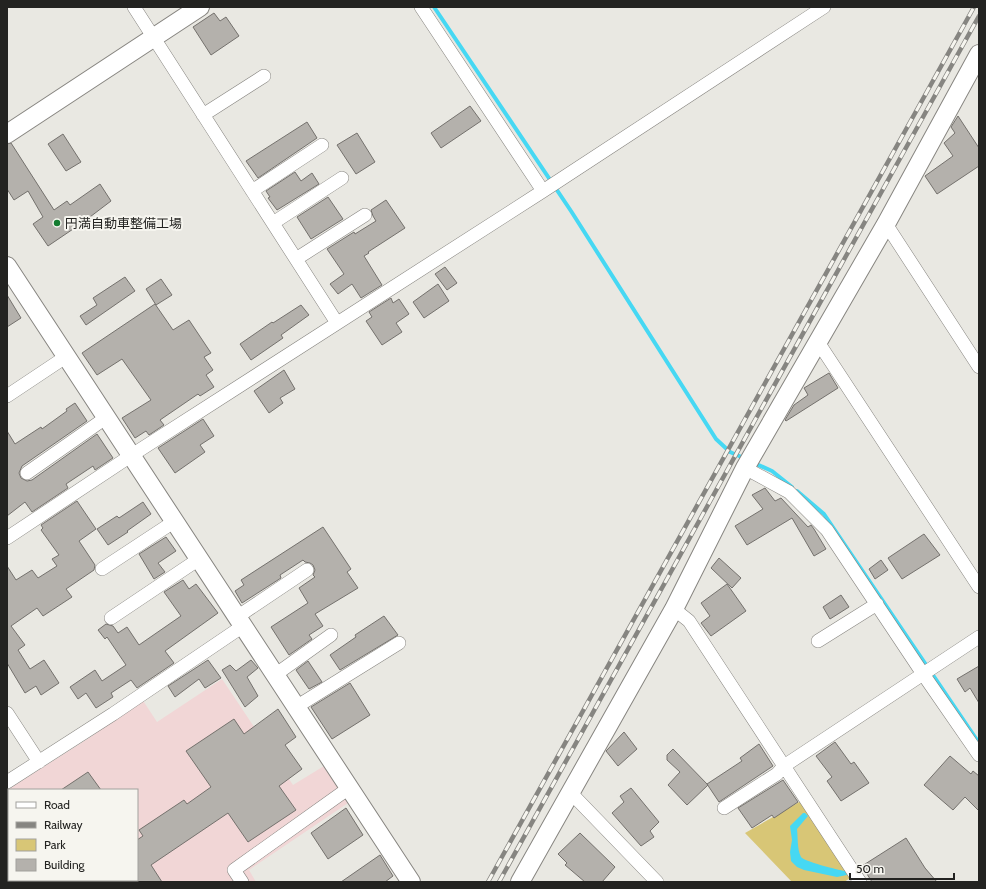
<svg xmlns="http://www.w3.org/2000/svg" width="986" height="889" font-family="Cabin,'Noto Sans JP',sans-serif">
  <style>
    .education { fill: #f1d6d6; fill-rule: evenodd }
    .green { fill: #d8c676 }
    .water { fill: #46d8f3 }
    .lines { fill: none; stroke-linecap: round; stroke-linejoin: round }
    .stream { stroke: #46d8f3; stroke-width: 4 }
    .building { fill: #b4b1ac; stroke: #74716d }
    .street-casing { stroke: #878580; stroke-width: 14 }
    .secondary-casing { stroke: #878580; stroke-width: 20 }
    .street { stroke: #fff; stroke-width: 13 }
    .secondary { stroke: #fff; stroke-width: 18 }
    .rail-casing { stroke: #868581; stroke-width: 4.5 }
    .rail { stroke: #f6f5ef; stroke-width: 3; stroke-dasharray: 9; stroke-linecap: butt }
    .poi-dot { fill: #137c30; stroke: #f6f5ef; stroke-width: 1.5 }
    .labels { text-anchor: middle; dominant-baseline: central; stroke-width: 4; stroke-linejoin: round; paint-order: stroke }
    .poi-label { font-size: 13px; fill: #232321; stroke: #f6f5ef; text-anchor: start }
  </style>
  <rect width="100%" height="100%" fill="#e9e8e2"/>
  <path class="education" d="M 222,679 L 293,785 L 324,766 L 348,803 L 249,870 L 256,882 L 7,882 L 7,790 L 89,738 L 142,699 L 157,722 ZM 9,790 L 137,790 L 137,880 L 9,880 Z"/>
  <path class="green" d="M 801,801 L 852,877 L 844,882 L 792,882 L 745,833 Z
    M 80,880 L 114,880 L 115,882 L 77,882 Z"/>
  <path class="water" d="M 803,813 L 805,813 L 808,816 L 797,829 C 798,837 797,849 801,857 C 803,861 838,870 845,871 L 847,875 L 837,877 L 804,870 L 797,867 L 791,861 L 790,852 L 792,840 L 790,826 Z"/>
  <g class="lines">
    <path class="stream" d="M 434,7 L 571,211 L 716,439 L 730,452 L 746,459
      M 754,463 L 772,471 L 792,487
      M 797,491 L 824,514 L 979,743"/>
  </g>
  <path class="building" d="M 214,13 L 220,21 L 226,17 L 239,36 L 211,55 L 193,27 Z
    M 470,106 L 481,121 L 441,148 L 431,133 Z
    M 958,116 L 979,148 L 979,166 L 937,194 L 925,176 L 953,156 L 944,143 L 955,133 L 951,127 Z
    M 307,122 L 317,138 L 258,178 L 246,161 Z
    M 357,133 L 375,162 L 356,174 L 337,145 Z
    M 63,134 L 81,162 L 66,171 L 48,144 Z
    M 11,143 L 54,210 L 67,201 L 70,205 L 100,184 L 111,201 L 82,223 L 48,246 L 33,224 L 43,217 L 28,191 L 14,200 L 7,189 L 7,144 Z
    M 295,172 L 301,181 L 312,173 L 319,184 L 277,210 L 268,198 L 270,197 L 266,191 Z
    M 328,197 L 343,219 L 311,239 L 297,217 Z
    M 386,200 L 405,228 L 368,252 L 369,253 L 364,256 L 382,285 L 361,298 L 352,284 L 338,294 L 330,284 L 344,274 L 327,249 L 354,232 L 355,234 L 376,221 L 373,216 L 371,210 Z
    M 445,267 L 457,283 L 447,290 L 435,274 Z
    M 125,277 L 135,291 L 86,325 L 80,316 L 97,305 L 93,298 Z
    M 161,279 L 172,295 L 156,305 L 146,289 Z
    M 438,284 L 449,301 L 424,318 L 413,302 Z
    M 7,295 L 21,318 L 7,327 Z
    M 391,298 L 393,303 L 399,299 L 409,314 L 396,323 L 402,332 L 382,345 L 366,321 L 372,317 L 369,312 Z
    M 155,304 L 173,330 L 189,320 L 211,353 L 204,357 L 213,370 L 206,375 L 214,387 L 200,396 L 198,394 L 160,420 L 164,425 L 149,435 L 146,431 L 135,438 L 122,418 L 151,400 L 122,359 L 97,375 L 82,353 Z
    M 301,305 L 309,315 L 281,335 L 283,338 L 251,360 L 240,344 L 272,322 L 273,323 Z
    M 284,370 L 295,389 L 280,398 L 283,403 L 269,413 L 254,391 Z
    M 829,373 L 838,388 L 786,421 L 785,420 L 794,405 L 808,395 L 804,388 Z
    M 75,403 L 87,421 L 22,466 L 19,473 L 21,478 L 27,481 L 32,480 L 97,434 L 113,458 L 95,470 L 93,466 L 66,484 L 68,488 L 32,512 L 25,502 L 7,516 L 7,431 L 15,444 L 41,427 L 42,429 L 67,411 L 66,409 Z
    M 203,419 L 214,436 L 200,445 L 205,452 L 175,473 L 158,448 Z
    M 765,488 L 775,501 L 781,498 L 808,527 L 811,525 L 814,529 L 826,549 L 814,556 L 792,518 L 747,545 L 735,526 L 763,509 L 752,495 Z
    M 77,501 L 96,529 L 79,541 L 95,565 L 94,570 L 66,589 L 72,597 L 43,616 L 37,608 L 11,626 L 25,645 L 18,650 L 30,669 L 44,660 L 59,683 L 41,695 L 36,686 L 25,693 L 7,663 L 7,566 L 16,580 L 32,570 L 38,578 L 57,566 L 52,559 L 59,555 L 41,530 L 43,528 L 41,525 Z
    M 143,502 L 151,514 L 127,531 L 128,532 L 108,545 L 97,529 L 117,516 L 119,518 Z
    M 323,527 L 351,569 L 347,572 L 358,588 L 315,614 L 323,626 L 309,635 L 312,639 L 289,655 L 271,627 L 308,603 L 299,588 L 315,577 L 313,575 L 315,570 L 313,565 L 310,563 L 305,562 L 303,560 L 280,575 L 281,578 L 242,603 L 235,591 L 244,585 L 241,580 Z
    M 924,534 L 940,555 L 902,579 L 888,558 Z
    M 166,537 L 176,551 L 158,563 L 165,572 L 154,579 L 139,554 Z
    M 719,558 L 741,578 L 732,588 L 711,568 Z
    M 881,560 L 888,570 L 875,579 L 869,569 Z
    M 183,580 L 189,589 L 196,584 L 218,613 L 165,651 L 174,663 L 137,688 L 131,680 L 111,693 L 113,697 L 96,708 L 86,693 L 78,699 L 70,687 L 95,670 L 102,681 L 126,665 L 107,637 L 105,639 L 98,630 L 106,624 L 113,626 L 118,633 L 127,627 L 139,645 L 181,616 L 164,592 Z
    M 727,584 L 746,611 L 711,636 L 701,623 L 710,616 L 701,603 Z
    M 841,595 L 849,607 L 830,619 L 823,607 Z
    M 384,616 L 398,635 L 340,670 L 330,655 L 356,637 L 355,635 Z
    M 208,660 L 221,678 L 205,688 L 199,679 L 175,697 L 168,686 Z
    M 251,660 L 258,668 L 247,677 L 258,696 L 245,707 L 222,670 L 230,665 L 236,671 Z
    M 308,661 L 322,682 L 309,689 L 296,670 Z
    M 979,666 L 979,703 L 970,688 L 965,692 L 957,679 Z
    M 350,683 L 370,715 L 332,739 L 311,707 Z
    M 278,709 L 296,737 L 285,745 L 302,769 L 279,786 L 296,810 L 248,842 L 228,813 L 151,865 L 162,882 L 137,882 L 137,840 L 143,836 L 139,830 L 184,800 L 187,804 L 211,787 L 186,751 L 234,719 L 244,734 Z
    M 624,732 L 637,749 L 618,766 L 606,751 Z
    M 835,742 L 851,764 L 854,762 L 869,783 L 841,801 L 827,781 L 832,777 L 816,756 Z
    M 759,744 L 773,766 L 719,802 L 707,784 L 742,761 L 740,758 Z
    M 673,749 L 708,785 L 687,805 L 668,785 L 680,772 L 667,760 L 667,755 Z
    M 950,756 L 971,774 L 973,771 L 979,776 L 979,811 L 965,797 L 953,810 L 924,785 Z
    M 88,772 L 101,790 L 61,790 Z
    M 783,780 L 798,802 L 774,818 L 772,815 L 752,828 L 738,808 Z
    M 631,788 L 659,822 L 650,831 L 654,837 L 641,846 L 612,813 L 624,802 L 620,796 Z
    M 346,808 L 363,835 L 328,859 L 311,833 Z
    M 580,833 L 615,867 L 602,882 L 585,882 L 565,865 L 567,863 L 558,854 Z
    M 906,838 L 925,868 L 937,882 L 872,882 L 862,866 Z
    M 380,855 L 393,876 L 385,882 L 341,882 Z"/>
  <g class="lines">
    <defs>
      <path id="street" d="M 134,7 L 337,323
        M 421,7 L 543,191
        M 203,115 L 264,76
        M 252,191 L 322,145
        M 273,223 L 342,178
        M 886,224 L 979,367
        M 296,259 L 365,215
        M 818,342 L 979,587
        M 7,396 L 67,356
        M 745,468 L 789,492 L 827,530 L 923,674 L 979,755
        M 27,473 L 107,417
        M 7,538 L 132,455 L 543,191 L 824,7
        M 102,569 L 175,521
        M 674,609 L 689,621 L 784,766 L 777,774 L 724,808
        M 237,617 L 307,570
        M 111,618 L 199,559
        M 818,641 L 877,604
        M 275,675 L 331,635
        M 296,707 L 399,643
        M 7,713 L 39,762
        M 7,782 L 113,714 L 243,626
        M 570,792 L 657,882
        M 242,882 L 234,870 L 349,788
        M 860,882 L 784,766 L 979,637"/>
      <path id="secondary" d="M 7,134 L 200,7
        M 7,266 L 411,882
        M 520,882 L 674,609 L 745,468 L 886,224 L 979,54"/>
    </defs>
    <use href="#street" class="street-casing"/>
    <use href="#secondary" class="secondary-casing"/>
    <use href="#street" class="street"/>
    <use href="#secondary" class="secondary"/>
    <defs>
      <path id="rail" d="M 488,882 L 974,7
        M 499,882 L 979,16"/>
    </defs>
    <use href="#rail" class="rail-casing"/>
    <use href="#rail" class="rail"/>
  </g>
  <circle class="poi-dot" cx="57" cy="223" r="4"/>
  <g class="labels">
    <g class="poi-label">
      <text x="65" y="223">円満自動車整備工場</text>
    </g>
  </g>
  <rect width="986" height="889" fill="none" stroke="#232321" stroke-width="16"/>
  <rect x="8" y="789" width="130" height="92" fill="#f6f5ef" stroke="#a2a19d"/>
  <rect x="16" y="802" width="20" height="6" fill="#ffffff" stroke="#a2a19d"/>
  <text x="44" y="809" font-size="12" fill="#232321">Road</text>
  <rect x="16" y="822" width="20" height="6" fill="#868581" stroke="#a2a19d"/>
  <text x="44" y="829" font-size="12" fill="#232321">Railway</text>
  <rect x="16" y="839" width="20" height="12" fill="#d8c676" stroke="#a2a19d"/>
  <text x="44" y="849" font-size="12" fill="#232321">Park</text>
  <rect x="16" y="859" width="20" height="12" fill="#b4b1ac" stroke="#a2a19d"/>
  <text x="44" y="869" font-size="12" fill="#232321">Building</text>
  <path d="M850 873v6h104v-6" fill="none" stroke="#232321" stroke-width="2"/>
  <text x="856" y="873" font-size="12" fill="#232321" stroke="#f6f5ef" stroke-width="3" paint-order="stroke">50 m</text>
</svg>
